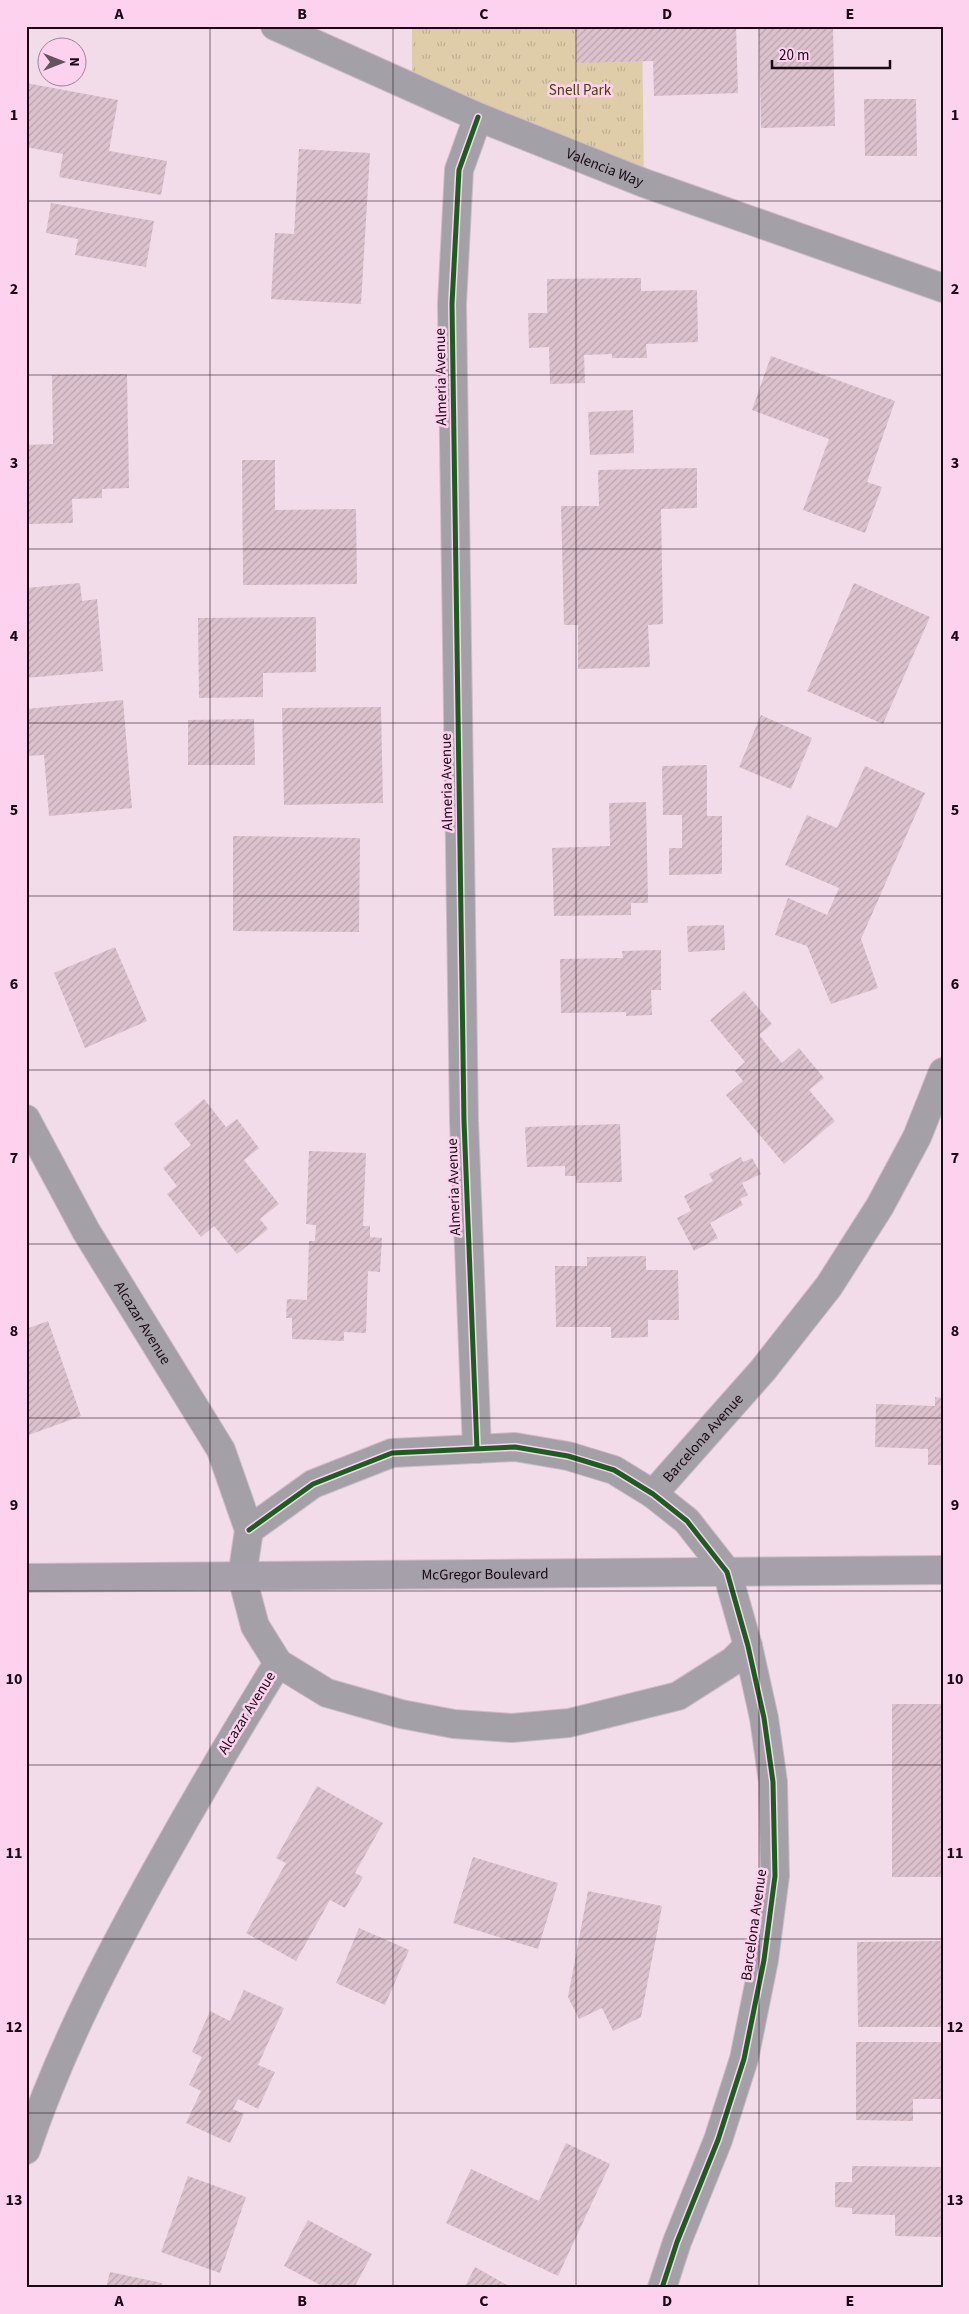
<svg xmlns="http://www.w3.org/2000/svg" width="969" height="2314" font-family="'Source Sans 3',sans-serif">
  <style>
    .grass { fill: url(#grass-tufts) }
    .building { fill: url(#building-hatch) }
    .lines { fill: none; stroke-linecap: round; stroke-linejoin: round }
    .minor-casing { stroke: #cdbcc7; stroke-width: 30 }
    .secondary-casing { stroke: #cdbcc7; stroke-width: 30 }
    .minor { stroke: #a4a0a8; stroke-width: 28 }
    .secondary { stroke: #a5a0a9; stroke-width: 28 }
    .cycleway-casing { stroke: #fcd2ee; stroke-width: 8 }
    .cycleway { stroke: #1b5e20; stroke-width: 5 }
    .grid { fill: none; stroke: #180a14; stroke-width: 1; stroke-opacity: 0.55 }
    .labels { text-anchor: middle; dominant-baseline: central; stroke-width: 5; stroke-linejoin: round; paint-order: stroke }
    .park-label { font-size: 15px; fill: #4b4100; stroke: #fcd2ee }
    .street-label { font-size: 15px; fill: #180a14; stroke: #fcd2ee }
    .neatline { fill: none; stroke: #180a14; stroke-width: 2 }
    .grid-label { font-size: 16px; text-anchor: middle; font-weight: bold; fill: #180a14 }
  </style>
  <defs>
    <pattern id="grass-tufts" width="24" height="20" patternUnits="userSpaceOnUse" patternTransform="scale(1.25)"><rect width="24" height="20" fill="#dfcdaa"/><path d="M3 7l-1-3M5 7V3M7 7l1-3M15 17l-1-3M17 17v-4M19 17l1-3" fill="none" stroke="#bfaf91"/></pattern>
    <pattern id="building-hatch" width="6" height="6" patternUnits="userSpaceOnUse" patternTransform="scale(1.25)"><rect width="6" height="6" fill="#dbc2cd"/><path d="M-1 1l2-2M0 6l6-6M5 7l2-2" fill="none" stroke="#bba5af"/></pattern>
  </defs>
  <rect width="100%" height="100%" fill="#f2dcea"/>
  <path class="grass" d="M 412,26 L 642,26 L 644,183 L 412,86 Z"/>
  <path class="building" d="M 575,26 L 736,26 L 738,93 L 654,96 L 653,61 L 576,63 Z
    M 759,26 L 833,26 L 835,126 L 761,128 Z
    M 26,83 L 118,100 L 109,151 L 167,161 L 161,195 L 59,177 L 63,154 L 26,147 Z
    M 864,99 L 916,99 L 917,156 L 865,156 Z
    M 299,149 L 370,153 L 361,304 L 271,299 L 275,233 L 294,234 Z
    M 51,203 L 154,221 L 146,267 L 75,255 L 78,239 L 46,233 Z
    M 641,278 L 641,291 L 697,290 L 698,342 L 646,344 L 647,358 L 612,358 L 612,354 L 584,355 L 585,383 L 550,384 L 549,347 L 529,348 L 528,313 L 547,313 L 547,279 Z
    M 771,356 L 895,401 L 867,482 L 882,487 L 865,533 L 803,510 L 829,439 L 752,410 Z
    M 127,374 L 129,488 L 102,489 L 102,498 L 72,499 L 73,523 L 26,524 L 26,445 L 53,444 L 52,375 Z
    M 633,410 L 634,453 L 590,455 L 588,412 Z
    M 242,460 L 275,460 L 275,510 L 356,509 L 357,584 L 243,585 Z
    M 697,468 L 697,508 L 661,509 L 663,624 L 648,625 L 650,667 L 578,669 L 578,625 L 564,625 L 561,506 L 599,506 L 598,470 Z
    M 80,583 L 82,601 L 97,599 L 103,671 L 26,678 L 26,588 Z
    M 854,583 L 930,617 L 883,724 L 807,691 Z
    M 316,617 L 316,672 L 263,673 L 263,697 L 199,698 L 198,618 Z
    M 123,700 L 132,808 L 49,816 L 44,755 L 26,756 L 26,709 Z
    M 381,707 L 383,803 L 284,805 L 282,708 Z
    M 761,715 L 812,738 L 791,789 L 739,767 Z
    M 254,719 L 255,765 L 188,765 L 188,720 Z
    M 707,765 L 707,816 L 722,816 L 722,874 L 669,875 L 669,848 L 682,848 L 682,815 L 663,815 L 662,766 Z
    M 865,766 L 925,793 L 861,939 L 878,988 L 831,1004 L 807,946 L 775,935 L 788,898 L 827,915 L 839,888 L 785,865 L 807,815 L 837,828 Z
    M 646,802 L 648,903 L 631,903 L 631,915 L 554,916 L 552,848 L 610,846 L 609,803 Z
    M 233,836 L 360,838 L 359,932 L 233,931 Z
    M 724,925 L 725,950 L 688,952 L 687,926 Z
    M 115,947 L 147,1021 L 85,1048 L 54,973 Z
    M 661,950 L 661,990 L 651,990 L 652,1015 L 626,1016 L 626,1012 L 561,1013 L 560,959 L 623,958 L 622,951 Z
    M 744,991 L 772,1024 L 759,1035 L 782,1063 L 799,1048 L 824,1078 L 809,1090 L 835,1121 L 784,1164 L 726,1095 L 743,1081 L 735,1071 L 745,1062 L 710,1020 Z
    M 204,1099 L 226,1127 L 237,1119 L 259,1148 L 244,1160 L 279,1204 L 260,1219 L 268,1229 L 237,1254 L 214,1226 L 201,1237 L 167,1194 L 177,1186 L 163,1168 L 191,1145 L 174,1124 Z
    M 620,1124 L 622,1182 L 576,1183 L 576,1176 L 565,1176 L 565,1166 L 527,1167 L 525,1127 Z
    M 309,1151 L 366,1153 L 363,1226 L 370,1226 L 370,1237 L 382,1238 L 380,1272 L 368,1271 L 366,1333 L 344,1332 L 344,1341 L 292,1339 L 292,1318 L 286,1318 L 287,1299 L 307,1300 L 309,1241 L 315,1241 L 316,1225 L 306,1224 Z
    M 741,1157 L 743,1162 L 752,1158 L 761,1174 L 742,1183 L 748,1195 L 740,1199 L 743,1205 L 710,1223 L 718,1238 L 694,1251 L 677,1218 L 691,1211 L 684,1196 L 713,1181 L 709,1174 Z
    M 646,1256 L 646,1270 L 678,1270 L 679,1320 L 648,1320 L 648,1337 L 611,1338 L 611,1327 L 556,1327 L 555,1266 L 587,1266 L 587,1257 Z
    M 48,1321 L 81,1416 L 26,1436 L 26,1329 Z
    M 935,1397 L 943,1398 L 943,1465 L 928,1465 L 928,1449 L 875,1447 L 876,1404 L 935,1406 Z
    M 892,1704 L 943,1704 L 943,1877 L 892,1877 Z
    M 317,1786 L 383,1823 L 355,1873 L 363,1877 L 345,1908 L 330,1900 L 296,1961 L 246,1933 L 286,1863 L 276,1858 Z
    M 473,1857 L 558,1883 L 538,1949 L 453,1923 Z
    M 588,1891 L 662,1906 L 641,2017 L 613,2031 L 602,2008 L 579,2019 L 568,1997 Z
    M 359,1928 L 409,1950 L 385,2005 L 336,1983 Z
    M 943,1941 L 943,2027 L 858,2027 L 857,1942 Z
    M 244,1990 L 284,2008 L 258,2065 L 275,2072 L 258,2109 L 238,2099 L 233,2109 L 244,2114 L 230,2143 L 186,2123 L 201,2091 L 189,2085 L 202,2057 L 192,2052 L 210,2011 L 230,2021 Z
    M 856,2042 L 943,2042 L 943,2099 L 913,2099 L 913,2121 L 856,2120 Z
    M 566,2143 L 610,2164 L 558,2276 L 446,2223 L 471,2169 L 539,2201 Z
    M 852,2166 L 943,2167 L 943,2237 L 895,2236 L 895,2215 L 852,2214 L 852,2208 L 835,2207 L 835,2182 L 852,2182 Z
    M 188,2176 L 246,2197 L 220,2273 L 161,2252 Z
    M 308,2220 L 372,2254 L 354,2288 L 326,2288 L 284,2266 Z
    M 475,2267 L 512,2288 L 464,2288 Z
    M 110,2272 L 162,2283 L 161,2288 L 106,2288 Z"/>
  <g class="lines">
    <defs>
      <g id="minor">
        <path id="s1" d="M 275,26 L 478,117 L 644,183 L 943,288"/>
        <path id="s2" d="M 26,1119 L 86,1231 L 221,1450 L 249,1530 L 242,1577 L 255,1626 L 278,1663 C 236,1731 196,1799 157,1869 C 107,1959 59,2052 26,2150"/>
        <path d="M 477,1449 L 464,1121 L 452,304 L 459,170 L 478,117"/>
        <path id="s3" d="M 653,1494 L 763,1370 L 829,1286 L 880,1206 L 917,1137 L 943,1072"/>
        <path d="M 249,1530 L 313,1484 L 392,1453 L 515,1447 L 568,1456 L 614,1470 L 653,1494 L 687,1521 L 727,1572 L 748,1646 L 764,1718 L 773,1782 L 775,1876 L 764,1960 L 744,2059 L 718,2140 L 677,2242 L 662,2288"/>
        <path d="M 278,1663 L 327,1693 L 401,1714 L 454,1724 L 512,1728 L 569,1723 L 678,1696 L 733,1661 L 748,1646"/>
      </g>
      <g id="secondary">
        <path id="s4" d="M 26,1578 L 943,1570"/>
      </g>
    </defs>
    <use href="#minor" class="minor-casing"/>
    <use href="#secondary" class="secondary-casing"/>
    <use href="#minor" class="minor"/>
    <use href="#secondary" class="secondary"/>
    <defs>
      <path id="cycleway" d="M 477,1449 L 464,1121 L 452,304 L 459,170 L 478,117
        M 249,1530 L 313,1484 L 392,1453 L 515,1447 L 568,1456 L 614,1470 L 653,1494 L 687,1521 L 727,1572 L 748,1646 L 764,1718 L 773,1782 L 775,1876 L 764,1960 L 744,2059 L 718,2140 L 677,2242 L 662,2288"/>
    </defs>
    <use href="#cycleway" class="cycleway-casing"/>
    <use href="#cycleway" class="cycleway"/>
  </g>
  <path class="grid" d="M 210,26 L 210,2288M 393,26 L 393,2288M 576,26 L 576,2288M 759,26 L 759,2288M 26,201 L 943,201M 26,375 L 943,375M 26,549 L 943,549M 26,723 L 943,723M 26,896 L 943,896M 26,1070 L 943,1070M 26,1244 L 943,1244M 26,1418 L 943,1418M 26,1591 L 943,1591M 26,1765 L 943,1765M 26,1939 L 943,1939M 26,2113 L 943,2113"/>
  <g class="labels">
    <g class="park-label">
      <text x="580" y="90">Snell Park</text>
    </g>
    <g class="street-label">
      <text stroke="none"><textPath href="#s1" startOffset="359">Valencia Way</textPath></text>
      <text transform="translate(441 377) rotate(-91)">Almeria Avenue</text>
      <text transform="translate(447 782) rotate(-91)">Almeria Avenue</text>
      <text transform="translate(454 1187) rotate(-92)">Almeria Avenue</text>
      <text stroke="none"><textPath href="#s2" startOffset="235">Alcazar Avenue</textPath></text>
      <text stroke="none"><textPath href="#s3" startOffset="75">Barcelona Avenue</textPath></text>
      <text stroke="none"><textPath href="#s4" startOffset="459">McGregor Boulevard</textPath></text>
      <text transform="translate(247 1713) rotate(-58)">Alcazar Avenue</text>
      <text transform="translate(754 1925) rotate(-82)">Barcelona Avenue</text>
    </g>
  </g>
  <rect width="969" height="2314" fill="none" stroke="#fcd2ee" stroke-width="55"/>
  <g transform="translate(62 62) rotate(90)"><circle r="24" fill="#fcd2ee" stroke="#a18297"/>
  <path d="M0-4L9 19L0 12L-9 19Z" fill="#64545f"/>
  <text y="-8" font-size="14" font-weight="bold" text-anchor="middle" fill="#180a14">N</text>
  </g>
  <path d="M772 60v8h118v-8" fill="none" stroke="#180a14" stroke-width="2.5"/>
  <text x="779" y="60" font-size="15" fill="#180a14" stroke="#fcd2ee" stroke-width="4" paint-order="stroke">20 m</text>
  <rect x="28" y="28" width="914" height="2258" class="neatline"/>
  <g class="grid-label">
    <text x="119" y="19">A</text>
    <text x="302" y="19">B</text>
    <text x="484" y="19">C</text>
    <text x="667" y="19">D</text>
    <text x="850" y="19">E</text>
    <text x="14" y="120">1</text>
    <text x="955" y="120">1</text>
    <text x="14" y="294">2</text>
    <text x="955" y="294">2</text>
    <text x="14" y="468">3</text>
    <text x="955" y="468">3</text>
    <text x="14" y="641">4</text>
    <text x="955" y="641">4</text>
    <text x="14" y="815">5</text>
    <text x="955" y="815">5</text>
    <text x="14" y="989">6</text>
    <text x="955" y="989">6</text>
    <text x="14" y="1163">7</text>
    <text x="955" y="1163">7</text>
    <text x="14" y="1336">8</text>
    <text x="955" y="1336">8</text>
    <text x="14" y="1510">9</text>
    <text x="955" y="1510">9</text>
    <text x="14" y="1684">10</text>
    <text x="955" y="1684">10</text>
    <text x="14" y="1858">11</text>
    <text x="955" y="1858">11</text>
    <text x="14" y="2032">12</text>
    <text x="955" y="2032">12</text>
    <text x="14" y="2205">13</text>
    <text x="955" y="2205">13</text>
    <text x="119" y="2306">A</text>
    <text x="302" y="2306">B</text>
    <text x="484" y="2306">C</text>
    <text x="667" y="2306">D</text>
    <text x="850" y="2306">E</text>
  </g>
</svg>
